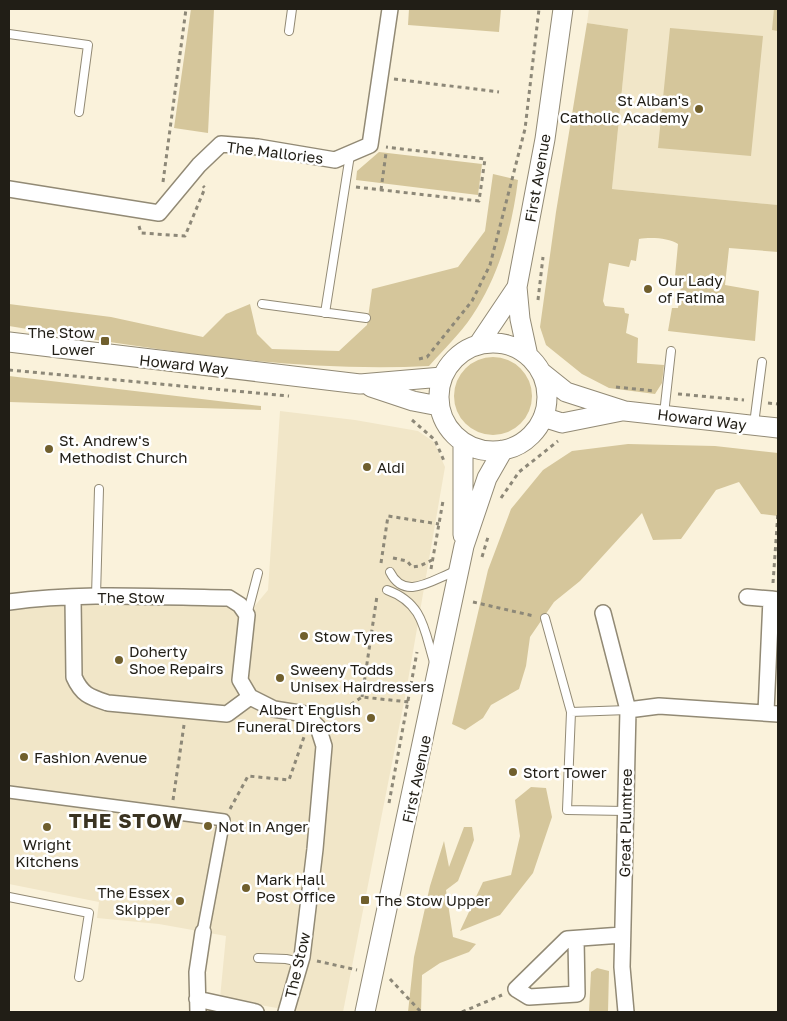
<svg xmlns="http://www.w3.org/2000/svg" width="787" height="1021" font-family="'Golos Text',sans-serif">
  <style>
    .built { fill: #f1e6c8 }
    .green { fill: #d5c69b }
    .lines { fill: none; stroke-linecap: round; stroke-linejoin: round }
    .service-casing { stroke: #928a75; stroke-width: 10 }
    .pedestrian-casing { stroke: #928a75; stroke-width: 14 }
    .minor-casing { stroke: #928a75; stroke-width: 18 }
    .tertiary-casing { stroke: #928a75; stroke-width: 21 }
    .path { stroke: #8d8878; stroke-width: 3; stroke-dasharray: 4 4; stroke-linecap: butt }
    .service { stroke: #fff; stroke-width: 8 }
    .pedestrian { stroke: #fff; stroke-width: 11 }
    .minor { stroke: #fff; stroke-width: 15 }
    .tertiary { stroke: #fff; stroke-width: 19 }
    .poi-dot { fill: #705f2d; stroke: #fff; stroke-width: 2 }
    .labels { text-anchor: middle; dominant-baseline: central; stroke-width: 5; stroke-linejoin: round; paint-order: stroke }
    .poi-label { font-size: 15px; fill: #211e16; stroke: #fff; text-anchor: start }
    .street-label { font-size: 15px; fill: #211e16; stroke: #fff }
    .district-label { font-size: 20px; font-weight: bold; letter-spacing: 1px; fill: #3a3321; stroke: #fff }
  </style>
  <rect width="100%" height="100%" fill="#faf2db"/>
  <path class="built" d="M 589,9 L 778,9 L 778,205 L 612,189 L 628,29 L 587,23 Z
    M 280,411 L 355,420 L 418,431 L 434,442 L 445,467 L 406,692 L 343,1012 L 300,1012 L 220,998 L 226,936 L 159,924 L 97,918 L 99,902 L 9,884 L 9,602 L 229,598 L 247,615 L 268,590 Z"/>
  <path class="green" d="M 191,9 L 214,9 L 208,133 L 174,128 Z
    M 409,9 L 501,9 L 499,32 L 408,25 Z
    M 774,9 L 778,9 L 778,31 L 772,30 Z
    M 587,23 L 628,29 L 612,189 L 778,205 L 778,252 L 729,248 L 725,285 L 759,291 L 755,341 L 668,331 L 672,308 L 678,308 L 682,277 L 675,276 L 678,244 C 669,238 651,237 639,239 L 636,261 L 631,260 L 629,267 L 609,263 L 603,301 L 605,306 L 624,308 L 625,313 L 629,314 L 626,333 L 638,338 L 637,363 L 664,365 L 662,383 L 655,394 L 609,388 L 582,374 L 546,345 L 540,327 L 556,212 Z
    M 670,28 L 763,36 L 751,156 L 658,148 Z
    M 379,152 L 482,164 L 478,195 L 356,180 L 357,171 Z
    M 493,174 L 518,180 C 512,228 499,276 472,316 C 460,334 443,350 429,366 C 289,373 147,348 9,326 L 9,304 L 111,317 L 203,337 L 226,314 L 250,304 L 257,334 L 272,349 L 339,351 L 367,325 L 372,289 L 458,267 L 485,231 Z
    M454 396a39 39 0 1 1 78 0a39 39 0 1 1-78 0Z
    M 9,376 L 261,406 L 261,410 L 9,402 Z
    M 628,444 L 715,446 L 778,453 L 778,516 L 761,514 L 739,482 L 716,490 L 681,539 L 653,540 L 642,513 L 580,581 L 554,602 L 530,637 L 526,666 L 519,689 L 491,705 L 483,718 L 465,730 L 452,724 L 488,570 L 511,509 L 543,470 L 572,451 Z
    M 531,787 L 546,788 L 552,817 L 533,873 L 500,915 L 460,931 L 483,882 L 511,875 L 520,836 L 515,800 Z
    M 464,827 L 472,827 L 474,840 L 458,881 L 446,890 L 453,937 L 476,944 L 469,952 L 440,963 L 422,975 L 421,1012 L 408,1012 L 414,957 L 430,886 L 444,841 L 449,867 Z
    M 597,968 L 609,971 L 608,1012 L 589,1012 L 591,972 Z"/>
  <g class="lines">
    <defs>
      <path id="service" d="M 289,31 L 292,9
        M 9,34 L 88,45 L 79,112
        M 262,304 L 366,318
        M 325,313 L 350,155
        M 664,414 L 671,351
        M 754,424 L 762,362
        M 390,572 C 405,602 433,579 456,571
        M 387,590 C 423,603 424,629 434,662
        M 96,596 L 99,489
        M 247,615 L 258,573
        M 545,618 L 571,712 L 567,810 L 625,811
        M 571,712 L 628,710
        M 9,897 L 89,913 L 79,977
        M 258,958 L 286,959 L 300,962"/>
      <path id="pedestrian" d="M 9,792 L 224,820 L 203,932"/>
      <path id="minor" d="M 9,189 L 159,213 L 199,165 L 221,144 L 258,147 L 335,160 L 370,145 L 390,9
        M 747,597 L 771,599
        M 73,598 L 74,677 C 82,695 90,697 108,703 L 227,714 L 250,697
        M 9,602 C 81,592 156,597 229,598 L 240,605 L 247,615 L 240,680 L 250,697 L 274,709 L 305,714 L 318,727 L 324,746 L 315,849 L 302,957 L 286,1012
        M 603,613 L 628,710
        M 766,712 L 771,599 L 778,600
        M 576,939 L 577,994 L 529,997 L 516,989 L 567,939 L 622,935
        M 197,999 L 256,1012
        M 198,1012 L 197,972 L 203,932
        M 626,1012 L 622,967 L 628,710 L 659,706 L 778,714"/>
      <path id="tertiary" d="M 9,342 L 360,384 L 442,377
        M439 397a54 54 0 1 1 108 0a54 54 0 1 1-108 0Z
        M 478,345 L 517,287
        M 528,356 L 520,319 L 517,287 L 545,139 L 563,9
        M 541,372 L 566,392 L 625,411 L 778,428
        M 371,387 L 413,401 L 439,406
        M 543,417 L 562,423 L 622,411
        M 463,442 L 463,535
        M 365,1012 L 464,546 L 487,478 L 503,450"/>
    </defs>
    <use href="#service" class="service-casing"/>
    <use href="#pedestrian" class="pedestrian-casing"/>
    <use href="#minor" class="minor-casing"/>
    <use href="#tertiary" class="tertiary-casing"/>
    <path class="path" d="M 394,79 L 499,92
      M 163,182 L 186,9
      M 356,187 L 479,201 L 485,159 L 386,147
      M 381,190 L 386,153
      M 139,226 L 141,233 L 185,236 L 205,188 L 203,186
      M 538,300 L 543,257
      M 419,359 L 427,357 L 472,301 L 490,265 L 525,129 L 539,9
      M 9,370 L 289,396
      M 616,387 L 655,391
      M 678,394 L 744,400
      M 768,403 L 778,404
      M 412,420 L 435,440 L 444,461
      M 501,498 L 519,472 L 558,441
      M 482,557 L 488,537
      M 393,558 L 407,561 L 412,567 L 420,566 L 432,560
      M 381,563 L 388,516 L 439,524
      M 431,569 L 443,501
      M 773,583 L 778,512
      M 473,602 L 534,616
      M 362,697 L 377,596
      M 331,718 L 362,697 L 409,702
      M 173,800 L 184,725
      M 389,803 L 417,652
      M 230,809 L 248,776 L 289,780 L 304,737
      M 317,961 L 357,970
      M 390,979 L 421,1012
      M 462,1012 L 502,995"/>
    <use href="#service" class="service"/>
    <use href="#pedestrian" class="pedestrian"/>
    <use href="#minor" class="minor"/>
    <use href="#tertiary" class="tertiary"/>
  </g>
  <g class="poi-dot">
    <circle cx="699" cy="109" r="5"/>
    <circle cx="648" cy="289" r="5"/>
    <rect x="100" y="336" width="10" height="10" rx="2.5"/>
    <circle cx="49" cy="449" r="5"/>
    <circle cx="367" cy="467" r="5"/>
    <circle cx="304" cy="636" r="5"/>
    <circle cx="119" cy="660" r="5"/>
    <circle cx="280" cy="678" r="5"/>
    <circle cx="371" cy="718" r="5"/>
    <circle cx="24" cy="757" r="5"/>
    <circle cx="513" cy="772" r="5"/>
    <circle cx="208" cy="826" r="5"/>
    <circle cx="47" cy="827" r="5"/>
    <circle cx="246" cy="888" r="5"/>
    <rect x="360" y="895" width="10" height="10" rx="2.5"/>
    <circle cx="180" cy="901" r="5"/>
  </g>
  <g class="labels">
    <g class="poi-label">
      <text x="689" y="100" text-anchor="end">St Alban's<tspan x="689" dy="17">Catholic Academy</tspan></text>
      <text x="658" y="280">Our Lady<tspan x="658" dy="17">of Fatima</tspan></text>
      <text x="95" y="332" text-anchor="end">The Stow<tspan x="95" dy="17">Lower</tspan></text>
      <text x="59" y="440">St. Andrew's<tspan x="59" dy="17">Methodist Church</tspan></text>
      <text x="377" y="467">Aldi</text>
      <text x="314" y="636">Stow Tyres</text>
      <text x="129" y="651">Doherty<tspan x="129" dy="17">Shoe Repairs</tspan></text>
      <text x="290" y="669">Sweeny Todds<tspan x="290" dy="17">Unisex Hairdressers</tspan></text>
      <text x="361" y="709" text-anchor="end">Albert English<tspan x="361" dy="17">Funeral Directors</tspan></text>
      <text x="34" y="757">Fashion Avenue</text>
      <text x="523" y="772">Stort Tower</text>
      <text x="218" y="826">Not in Anger</text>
      <text x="47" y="844" text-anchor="middle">Wright<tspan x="47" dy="17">Kitchens</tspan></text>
      <text x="256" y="879">Mark Hall<tspan x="256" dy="17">Post Office</tspan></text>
      <text x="170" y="892" text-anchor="end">The Essex<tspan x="170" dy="17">Skipper</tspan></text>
      <text x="375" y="900">The Stow Upper</text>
    </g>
    <g class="street-label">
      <text transform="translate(275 152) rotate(7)">The Mallories</text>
      <text transform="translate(537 178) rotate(-80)">First Avenue</text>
      <text transform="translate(184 364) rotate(6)">Howard Way</text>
      <text transform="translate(702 419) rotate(7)">Howard Way</text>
      <text x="131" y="597">The Stow</text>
      <text transform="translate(416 779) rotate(-78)">First Avenue</text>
      <text transform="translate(625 823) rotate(-89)">Great Plumtree</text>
      <text transform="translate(297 965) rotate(-77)">The Stow</text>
    </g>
    <g class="district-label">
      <text x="126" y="820">THE STOW</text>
    </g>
  </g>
  <rect width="787" height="1021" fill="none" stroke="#211e16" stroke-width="20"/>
</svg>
